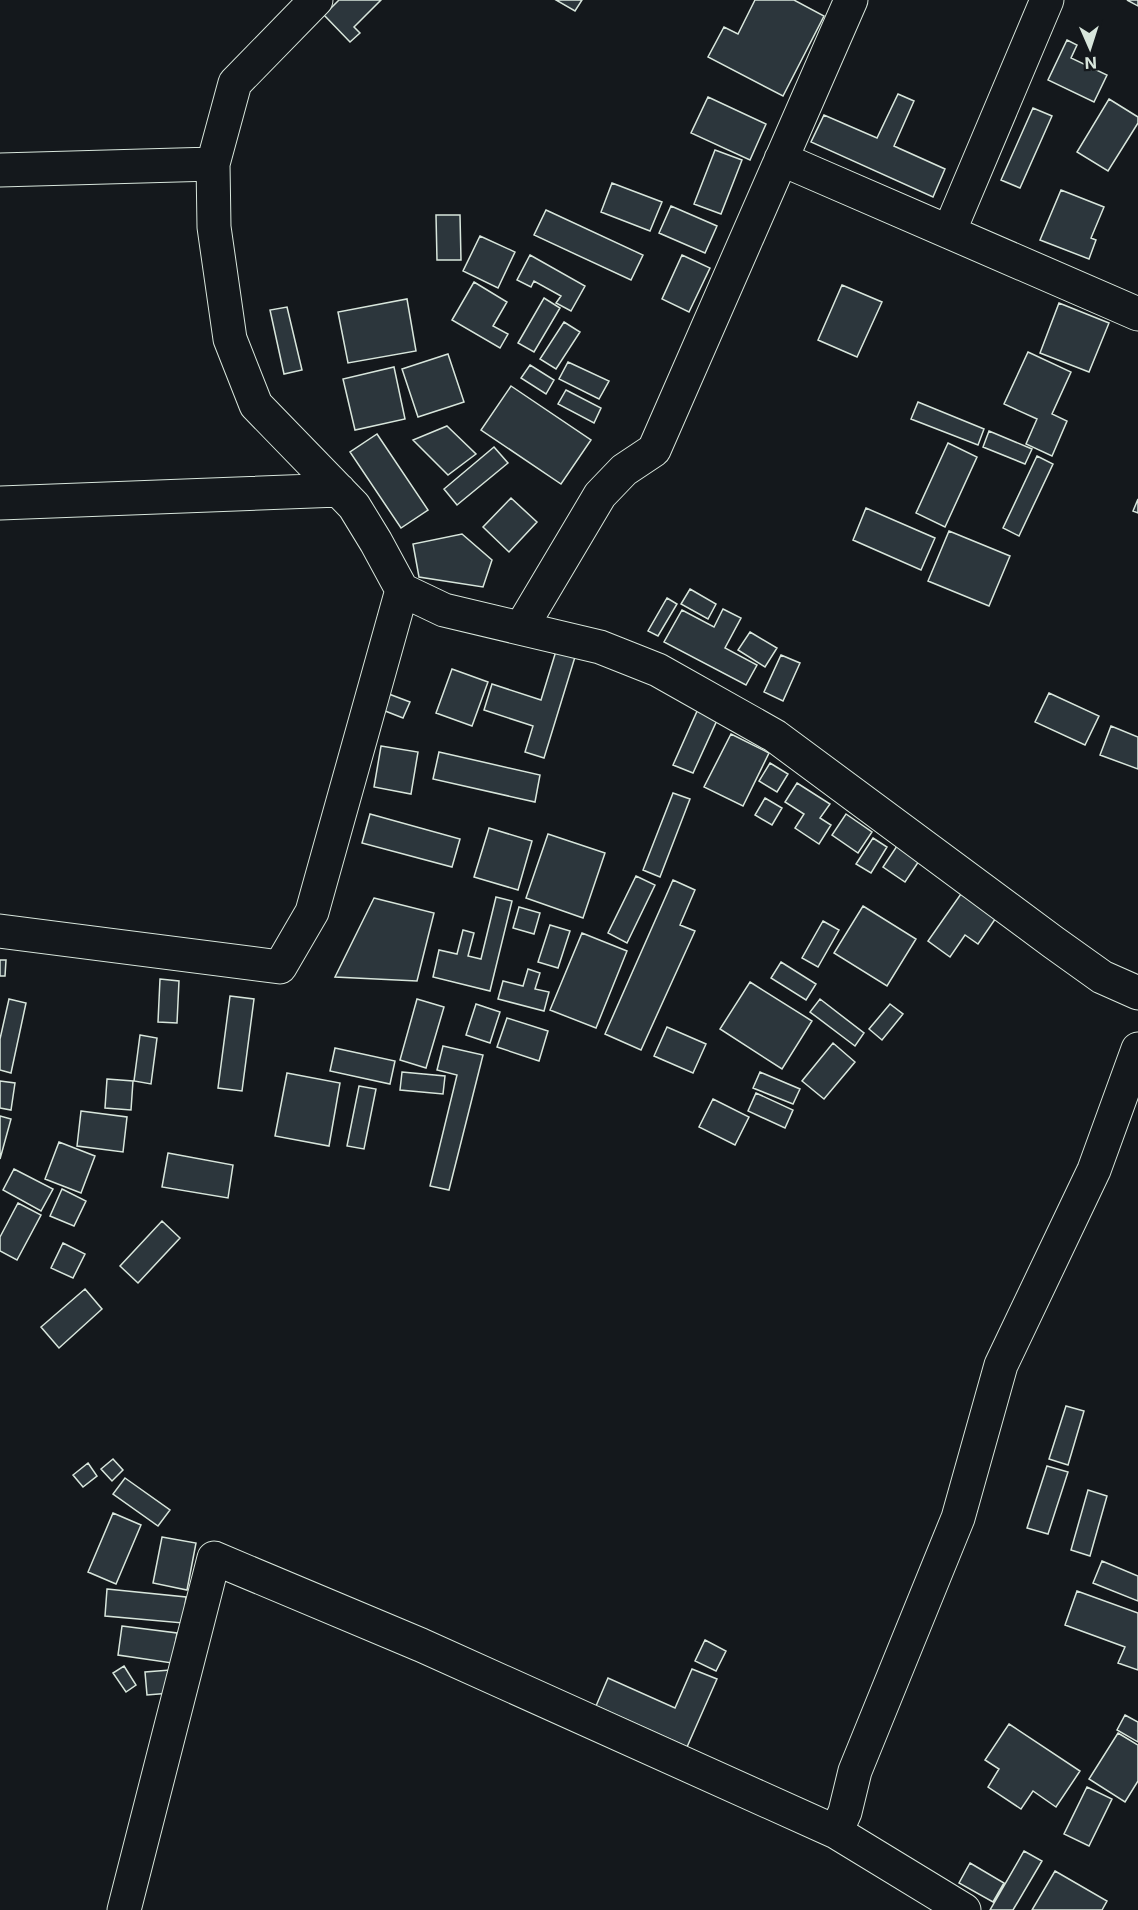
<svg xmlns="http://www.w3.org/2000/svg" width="1138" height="1910" font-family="Inter,sans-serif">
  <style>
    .building { fill: #2c363c; stroke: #d8e6dc; stroke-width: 1.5 }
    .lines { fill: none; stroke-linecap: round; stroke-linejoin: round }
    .minor-casing { stroke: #d8e6dc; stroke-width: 35 }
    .minor { stroke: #14181c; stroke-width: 33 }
  </style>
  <rect width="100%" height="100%" fill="#14181c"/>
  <path class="building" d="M 339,0 L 381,0 L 354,27 L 360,33 L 350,42 L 324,15 Z
    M 556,0 L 582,0 L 575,11 Z
    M 755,0 L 794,0 L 824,16 L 783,96 L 708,57 L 724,27 L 738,34 Z
    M 1127,0 L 1138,0 L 1138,6 Z
    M 1067,40 L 1077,45 L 1071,58 L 1107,75 L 1094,102 L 1048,80 Z
    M 898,94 L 914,101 L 894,146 L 945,169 L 933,197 L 811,142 L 824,115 L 877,138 Z
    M 708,97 L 766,124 L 750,160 L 691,133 Z
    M 1109,99 L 1138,117 L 1138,123 L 1108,171 L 1077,152 Z
    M 1033,108 L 1052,116 L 1020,188 L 1001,180 Z
    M 715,150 L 742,160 L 721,214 L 694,204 Z
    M 612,183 L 662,202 L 650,231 L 601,212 Z
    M 1061,190 L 1104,207 L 1091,238 L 1096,240 L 1089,259 L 1040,240 Z
    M 671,206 L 717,226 L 705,253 L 659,233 Z
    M 546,210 L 643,255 L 631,280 L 534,235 Z
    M 436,215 L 460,215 L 461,260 L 437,260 Z
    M 480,236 L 515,252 L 498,288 L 463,271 Z
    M 530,255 L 585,286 L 571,311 L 556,303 L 561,296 L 534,281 L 531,287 L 517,280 Z
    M 682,255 L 710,268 L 689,312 L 662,299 Z
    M 474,282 L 507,302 L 493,326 L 508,334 L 500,348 L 452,320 Z
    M 842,285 L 882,302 L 857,357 L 818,340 Z
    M 544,298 L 560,308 L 534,352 L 518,343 Z
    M 407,299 L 416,351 L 348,363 L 338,312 Z
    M 1059,303 L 1109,323 L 1089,372 L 1040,353 Z
    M 287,307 L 302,370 L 284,374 L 270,310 Z
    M 564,322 L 580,332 L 556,369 L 540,359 Z
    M 1028,352 L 1071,372 L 1052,414 L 1067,421 L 1052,456 L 1026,444 L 1037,419 L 1004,404 Z
    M 448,354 L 464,402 L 418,417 L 402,369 Z
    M 568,362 L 609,381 L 599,399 L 559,379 Z
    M 530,365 L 554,380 L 546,394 L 521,378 Z
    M 394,367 L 405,419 L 355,430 L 343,379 Z
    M 511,386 L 591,440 L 561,484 L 481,430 Z
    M 566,390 L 601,408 L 594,423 L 558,404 Z
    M 918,402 L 984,429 L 978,445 L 911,419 Z
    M 447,426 L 476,454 L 448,475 L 413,440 Z
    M 989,431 L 1032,449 L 1025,464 L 983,447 Z
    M 377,434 L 428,510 L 401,528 L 350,452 Z
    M 948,443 L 977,457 L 945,527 L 916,513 Z
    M 494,447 L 508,463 L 457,505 L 444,489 Z
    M 1037,456 L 1053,464 L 1019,536 L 1003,528 Z
    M 511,498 L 537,522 L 509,552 L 483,527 Z
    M 1138,499 L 1138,513 L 1133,511 Z
    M 866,508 L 935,538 L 921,570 L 853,540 Z
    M 949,531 L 1010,556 L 989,606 L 928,581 Z
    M 462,534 L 492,560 L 483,587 L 419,577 L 413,544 Z
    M 690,589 L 716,604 L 708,619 L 681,604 Z
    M 667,598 L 677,604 L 658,636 L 648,631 Z
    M 723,609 L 741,618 L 725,648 L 757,665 L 746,685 L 664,642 L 682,610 L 714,627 Z
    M 750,632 L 777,648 L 765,667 L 738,650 Z
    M 556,651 L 575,657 L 544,758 L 525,752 L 533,726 L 484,710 L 492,684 L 541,700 Z
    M 781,655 L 800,663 L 783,701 L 764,692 Z
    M 452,669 L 488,682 L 472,726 L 436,713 Z
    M 381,691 L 410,702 L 403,718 L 375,707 Z
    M 1049,693 L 1099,716 L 1085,745 L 1035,722 Z
    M 698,709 L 718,718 L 693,773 L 673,765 Z
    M 1111,726 L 1138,737 L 1138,769 L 1100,755 Z
    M 731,734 L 769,753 L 743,806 L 704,787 Z
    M 381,746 L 418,752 L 411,794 L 374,787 Z
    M 439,752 L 540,775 L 535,802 L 433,779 Z
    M 770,763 L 788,774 L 777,792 L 759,781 Z
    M 797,783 L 830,804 L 820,818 L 831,825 L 819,844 L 795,828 L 804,814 L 785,802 Z
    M 673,793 L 690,799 L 660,877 L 643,870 Z
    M 765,798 L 782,808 L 772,825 L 755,815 Z
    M 370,814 L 460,839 L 452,867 L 362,843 Z
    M 846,814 L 872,832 L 858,853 L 832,835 Z
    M 489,828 L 532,841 L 518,890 L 474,877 Z
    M 548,834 L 605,853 L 583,918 L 526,898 Z
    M 873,838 L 887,847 L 871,873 L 856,864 Z
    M 897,846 L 919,861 L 905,882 L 883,867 Z
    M 636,876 L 655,885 L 627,943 L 608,933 Z
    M 673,880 L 695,890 L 680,925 L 695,931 L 641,1050 L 605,1034 Z
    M 963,891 L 998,915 L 978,944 L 965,935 L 950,957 L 928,941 Z
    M 496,897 L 512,901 L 490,991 L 433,977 L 439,950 L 457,954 L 463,930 L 474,933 L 468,956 L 481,959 Z
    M 374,898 L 434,913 L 417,981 L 335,977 Z
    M 863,906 L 916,939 L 887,986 L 834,953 Z
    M 519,907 L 540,913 L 534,934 L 513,928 Z
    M 823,921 L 839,930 L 818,967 L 802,958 Z
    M 550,925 L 570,931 L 558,968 L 538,962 Z
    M 582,933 L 627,951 L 596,1028 L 550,1010 Z
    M 0,960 L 6,960 L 5,976 L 0,976 Z
    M 781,962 L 816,984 L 806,1000 L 771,978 Z
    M 528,969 L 540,973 L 535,989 L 549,992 L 544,1011 L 498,999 L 503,981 L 523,986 Z
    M 160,979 L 179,981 L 177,1023 L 158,1022 Z
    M 750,982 L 812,1021 L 782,1069 L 720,1029 Z
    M 230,996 L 254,999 L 242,1091 L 218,1088 Z
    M 9,999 L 26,1003 L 11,1073 L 0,1070 L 0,1039 Z
    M 417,999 L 444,1007 L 426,1068 L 400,1060 Z
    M 820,999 L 864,1033 L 855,1046 L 810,1012 Z
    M 476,1004 L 500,1012 L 490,1043 L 466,1035 Z
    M 890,1004 L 903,1014 L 882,1040 L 869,1029 Z
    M 507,1018 L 548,1031 L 539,1061 L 497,1047 Z
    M 667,1027 L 706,1044 L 693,1073 L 654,1056 Z
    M 140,1035 L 157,1038 L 151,1084 L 134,1081 Z
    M 833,1043 L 855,1062 L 824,1099 L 802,1081 Z
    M 443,1046 L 483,1055 L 449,1190 L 430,1186 L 457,1075 L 437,1070 Z
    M 335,1048 L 395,1061 L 390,1084 L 330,1071 Z
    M 402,1072 L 445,1076 L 443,1094 L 400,1090 Z
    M 760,1072 L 800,1089 L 793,1104 L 753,1088 Z
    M 287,1073 L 340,1083 L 329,1146 L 275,1136 Z
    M 107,1079 L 133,1081 L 131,1110 L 105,1108 Z
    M 0,1081 L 15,1083 L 11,1110 L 0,1108 Z
    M 359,1086 L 376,1089 L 364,1149 L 347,1146 Z
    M 756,1093 L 793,1110 L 785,1128 L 748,1111 Z
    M 713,1099 L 749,1117 L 735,1145 L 699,1127 Z
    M 81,1111 L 127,1117 L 123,1152 L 77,1146 Z
    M 0,1116 L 11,1119 L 0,1159 Z
    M 59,1142 L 95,1156 L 81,1193 L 45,1179 Z
    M 168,1153 L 233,1165 L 228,1198 L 162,1187 Z
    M 14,1169 L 53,1189 L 41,1211 L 3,1190 Z
    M 62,1189 L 86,1201 L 74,1226 L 50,1216 Z
    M 18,1203 L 41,1215 L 17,1260 L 0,1251 L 0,1237 Z
    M 162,1221 L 180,1238 L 138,1283 L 120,1266 Z
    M 63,1243 L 85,1254 L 73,1278 L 51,1268 Z
    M 85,1289 L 102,1309 L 59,1348 L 41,1327 Z
    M 1066,1406 L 1084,1411 L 1068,1465 L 1049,1459 Z
    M 113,1459 L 123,1470 L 112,1481 L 101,1469 Z
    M 88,1463 L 97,1476 L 83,1487 L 73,1475 Z
    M 1047,1466 L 1068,1472 L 1048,1534 L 1027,1528 Z
    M 125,1478 L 170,1510 L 158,1526 L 113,1494 Z
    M 1088,1490 L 1107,1496 L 1090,1556 L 1071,1550 Z
    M 113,1513 L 141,1525 L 116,1584 L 88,1572 Z
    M 162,1537 L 196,1543 L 187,1590 L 153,1583 Z
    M 1102,1561 L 1138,1576 L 1138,1601 L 1093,1583 Z
    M 107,1589 L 186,1597 L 183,1623 L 105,1616 Z
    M 1077,1591 L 1138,1613 L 1138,1670 L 1118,1663 L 1125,1647 L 1065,1625 Z
    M 122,1626 L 177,1633 L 172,1663 L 118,1655 Z
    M 705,1640 L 726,1651 L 716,1671 L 695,1661 Z
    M 124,1666 L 136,1685 L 126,1692 L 113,1673 Z
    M 692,1669 L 717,1679 L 687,1747 L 596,1706 L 608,1678 L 675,1708 Z
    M 170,1670 L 171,1693 L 147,1695 L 145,1672 Z
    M 1125,1715 L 1138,1722 L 1138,1742 L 1117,1730 Z
    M 1009,1724 L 1080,1771 L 1056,1807 L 1033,1791 L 1021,1809 L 988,1787 L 999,1769 L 985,1760 Z
    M 1118,1733 L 1138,1745 L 1138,1781 L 1125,1802 L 1089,1779 Z
    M 1087,1787 L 1112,1799 L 1089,1846 L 1064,1834 Z
    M 1024,1851 L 1042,1861 L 1013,1910 L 990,1910 Z
    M 970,1863 L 1004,1883 L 993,1902 L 959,1883 Z
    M 1055,1871 L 1107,1901 L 1102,1910 L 1032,1910 Z"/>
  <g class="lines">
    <defs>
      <path id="minor" d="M 316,0 L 235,83 L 213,164 L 214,227 L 230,339 L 256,405 L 354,506 L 376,542 L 402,590 L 444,610 L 600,647 L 658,670 L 775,736 L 1053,942 L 1102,977 L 1138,993
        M 781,159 L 1138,314
        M 0,170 L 213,164
        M 949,232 L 1047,0
        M 0,503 L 339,490
        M 521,628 L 600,495 L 624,470 L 654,450 L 851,0
        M 0,931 L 280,967 L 312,912 L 402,590
        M 124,1910 L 214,1558 L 421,1645 L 836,1832
        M 964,1910 L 836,1832 L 845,1812 L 855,1771 L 958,1518 L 1001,1365 L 1094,1170 L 1138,1049"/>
    </defs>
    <use href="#minor" class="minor-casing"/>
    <use href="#minor" class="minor"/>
  </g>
  <g transform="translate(1090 48) rotate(177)" stroke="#14181c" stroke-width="4.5" paint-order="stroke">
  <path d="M0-4.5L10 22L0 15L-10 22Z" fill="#d8e6dc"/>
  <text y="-9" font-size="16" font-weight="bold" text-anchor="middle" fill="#d8e6dc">N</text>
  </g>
</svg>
